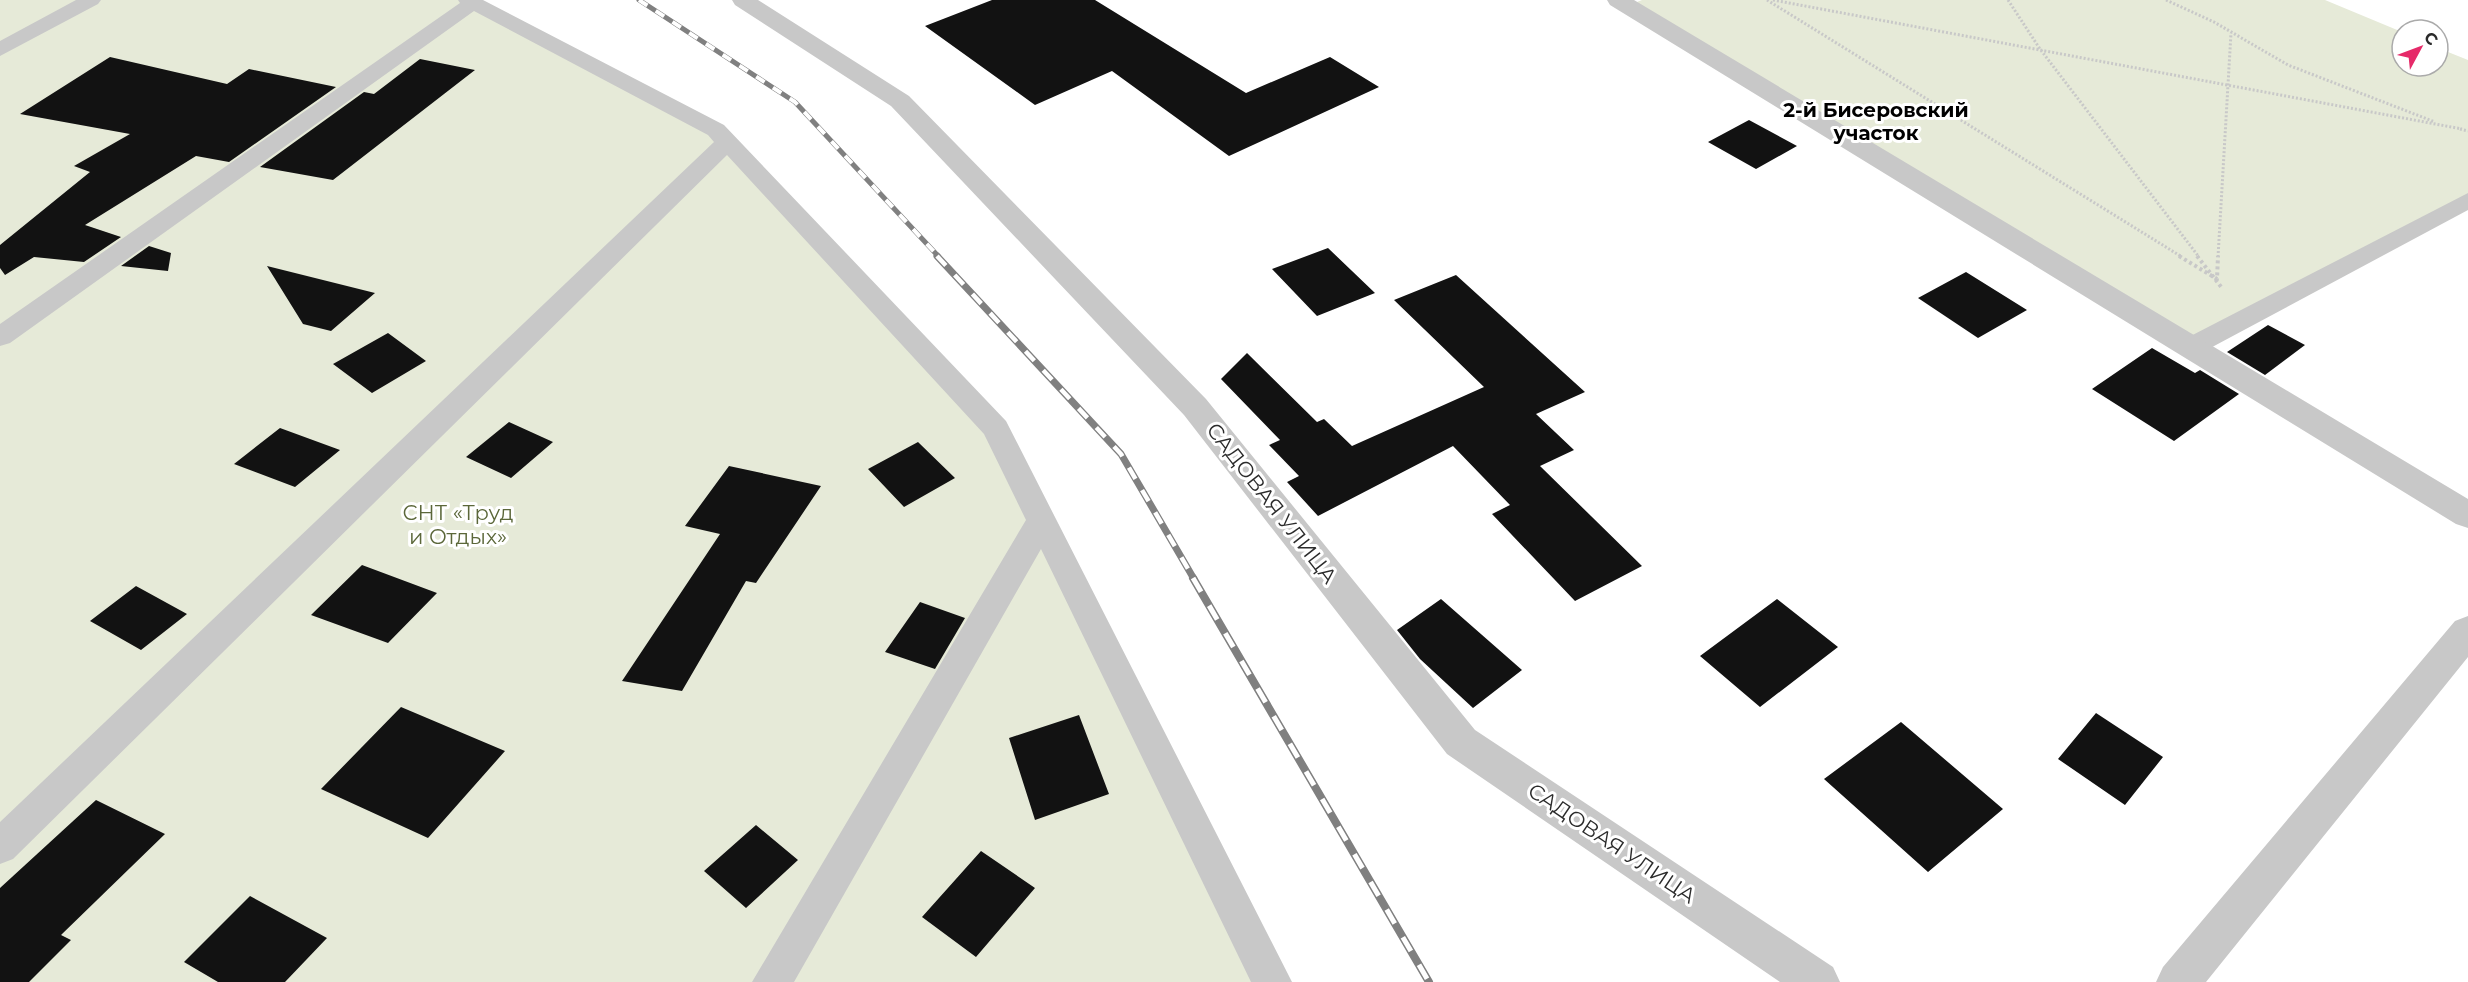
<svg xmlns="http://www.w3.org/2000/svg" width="2468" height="982" font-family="Montserrat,sans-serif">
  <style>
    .green { fill: #e6ead8 }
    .building { fill: #121212 }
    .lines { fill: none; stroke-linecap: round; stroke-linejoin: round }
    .path-far1 { stroke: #c8c8c8; stroke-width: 3; stroke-dasharray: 2 2; stroke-linecap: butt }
    .path { stroke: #c8c8c8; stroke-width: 4; stroke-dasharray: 3 3; stroke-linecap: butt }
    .service { fill: #c8c8c8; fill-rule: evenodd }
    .minor { fill: #c8c8c8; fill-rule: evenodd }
    .rail-far2-casing { stroke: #808080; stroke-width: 5 }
    .rail-far1-casing { stroke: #808080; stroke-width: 7 }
    .rail-casing { stroke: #808080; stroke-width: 8 }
    .rail-far2 { stroke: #fff; stroke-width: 4; stroke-dasharray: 10; stroke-linecap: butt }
    .rail-far1 { stroke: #fff; stroke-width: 4.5; stroke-dasharray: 13; stroke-linecap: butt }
    .rail { stroke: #fff; stroke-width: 5; stroke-dasharray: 16; stroke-linecap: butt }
    .labels { text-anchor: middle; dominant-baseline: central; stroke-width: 6; stroke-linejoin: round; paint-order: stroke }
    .far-quarter-label { font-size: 20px; font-weight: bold; fill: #000; stroke: #fff }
    .street-label { font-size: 21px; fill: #2b2b2b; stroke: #fff }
    .park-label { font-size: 21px; fill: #5b6739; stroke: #fff }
  </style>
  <rect width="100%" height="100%" fill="#fff"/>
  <path class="green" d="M 0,0 L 468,0 L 716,130 L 996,428 L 1272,982 L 0,982 Z
    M 1642,0 L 2325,0 L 2402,32 L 2402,66 L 2438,66 L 2438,48 L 2468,60 L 2468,200 L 2191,347 L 1627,6 Z"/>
  <path class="building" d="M 992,0 L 1095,0 L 1246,93 L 1330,57 L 1379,87 L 1229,156 L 1112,71 L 1035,105 L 925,26 Z
    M 110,57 L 227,84 L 249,69 L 336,87 L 229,162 L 196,156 L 85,225 L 121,237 L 84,262 L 34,257 L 5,275 L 0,268 L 0,245 L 90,172 L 74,166 L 130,134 L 20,114 Z
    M 420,59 L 475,70 L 333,180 L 260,167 L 364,92 L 374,94 Z
    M 1749,120 L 1797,146 L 1756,169 L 1708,142 Z
    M 149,246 L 171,253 L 168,271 L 121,266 Z
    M 1328,248 L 1375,293 L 1317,316 L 1272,269 Z
    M 267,266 L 375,293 L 331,331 L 303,324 Z
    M 1966,272 L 2027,310 L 1978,338 L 1918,298 Z
    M 1456,275 L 1585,392 L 1536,414 L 1574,450 L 1540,466 L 1642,566 L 1575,601 L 1492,514 L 1510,505 L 1453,446 L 1318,516 L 1287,482 L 1299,476 L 1269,445 L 1280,440 L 1221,379 L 1247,353 L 1317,422 L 1324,419 L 1352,446 L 1484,387 L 1394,300 Z
    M 2268,325 L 2305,345 L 2265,375 L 2227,352 Z
    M 388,333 L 426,361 L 372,393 L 333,364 Z
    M 2152,348 L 2195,373 L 2200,370 L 2239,394 L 2174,441 L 2092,389 Z
    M 509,422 L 553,442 L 511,478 L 466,457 Z
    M 280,428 L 340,450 L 295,487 L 234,464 Z
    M 918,442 L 955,478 L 904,507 L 868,469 Z
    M 729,466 L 821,486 L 756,583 L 746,581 L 682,691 L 622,681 L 720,534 L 685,526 Z
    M 362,565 L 437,593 L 388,643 L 311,615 Z
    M 136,586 L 187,614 L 141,650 L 90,621 Z
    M 1441,599 L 1522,670 L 1473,708 L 1420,659 L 1397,630 Z
    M 1777,599 L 1838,647 L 1760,707 L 1700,656 Z
    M 920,602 L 965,618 L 935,669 L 885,652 Z
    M 401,707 L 505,751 L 428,838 L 321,789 Z
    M 2096,713 L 2163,757 L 2125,805 L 2058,759 Z
    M 1079,715 L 1109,794 L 1035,820 L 1009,738 Z
    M 1901,722 L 2003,809 L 1928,872 L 1824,779 Z
    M 96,800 L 165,834 L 61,935 L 71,940 L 29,982 L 0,982 L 0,888 Z
    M 756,825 L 798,860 L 746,908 L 704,871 Z
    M 981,851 L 1035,888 L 976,957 L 922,917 Z
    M 250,896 L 327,938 L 285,982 L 218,982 L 184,962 Z"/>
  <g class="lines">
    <path class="path-far1" d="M 1767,0 L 2182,257
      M 1773,0 L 2462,129
      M 2008,0 L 2040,49 L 2199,257
      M 2166,0 L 2214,22 L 2288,65 L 2435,122
      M 2460,129 L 2468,131
      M 2218,257 L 2231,33"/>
    <path class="path" d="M 2179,256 L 2217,279 L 2218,256
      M 2197,256 L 2222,288"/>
    <path class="service" d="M 76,0 L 101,0 L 98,4 L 0,56 L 0,41 Z
      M 458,0 L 483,0 L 724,125 L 1006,421 L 1292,982 L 1251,982 L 1041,549 L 794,982 L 752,982 L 1026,520 L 984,434 L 727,155 L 13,859 L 0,864 L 0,822 L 714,142 L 708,135 L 474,11 L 10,343 L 0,346 L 0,324 L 460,3 Z
      M 2468,193 L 2468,210 L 2201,353 L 2191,356 L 2181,353 L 2177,347 L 2181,341 Z"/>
    <path class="minor" d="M 732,0 L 758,0 L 909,96 L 1206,399 L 1475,730 L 1833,967 L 1840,982 L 1780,982 L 1447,754 L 1184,415 L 891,106 L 735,5 Z
      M 1607,0 L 1634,0 L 2468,499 L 2468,528 L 2456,524 L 1610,5 Z
      M 2468,616 L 2468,657 L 2206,982 L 2156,982 L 2163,967 L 2455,621 Z"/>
    <defs>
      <path id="rail-far2" d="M 639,0 L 795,102 L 939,257"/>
      <path id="rail-far1" d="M 937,256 L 1121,454 L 1194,579"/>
      <path id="rail" d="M 1193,578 L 1429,982"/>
    </defs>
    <use href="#rail-far2" class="rail-far2-casing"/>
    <use href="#rail-far1" class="rail-far1-casing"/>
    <use href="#rail" class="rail-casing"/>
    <use href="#rail-far2" class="rail-far2"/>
    <use href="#rail-far1" class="rail-far1"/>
    <use href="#rail" class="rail"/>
  </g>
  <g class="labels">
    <g class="far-quarter-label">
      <text x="1876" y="110">2-й Бисеровский<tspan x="1876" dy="23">участок</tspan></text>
    </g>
    <g class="street-label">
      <text transform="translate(1272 503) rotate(52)">САДОВАЯ УЛИЦА</text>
      <text transform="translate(1612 843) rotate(34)">САДОВАЯ УЛИЦА</text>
    </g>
    <g class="park-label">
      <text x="458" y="512">СНТ «Труд<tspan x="458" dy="24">и Отдых»</tspan></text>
    </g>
  </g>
  <g transform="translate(2420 48) rotate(49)"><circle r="28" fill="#ffffff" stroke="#aaaaaa" stroke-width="1.5"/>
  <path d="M0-4.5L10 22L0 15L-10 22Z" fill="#e62a69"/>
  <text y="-9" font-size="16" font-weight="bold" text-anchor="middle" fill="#2b2b2b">С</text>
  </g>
</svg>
